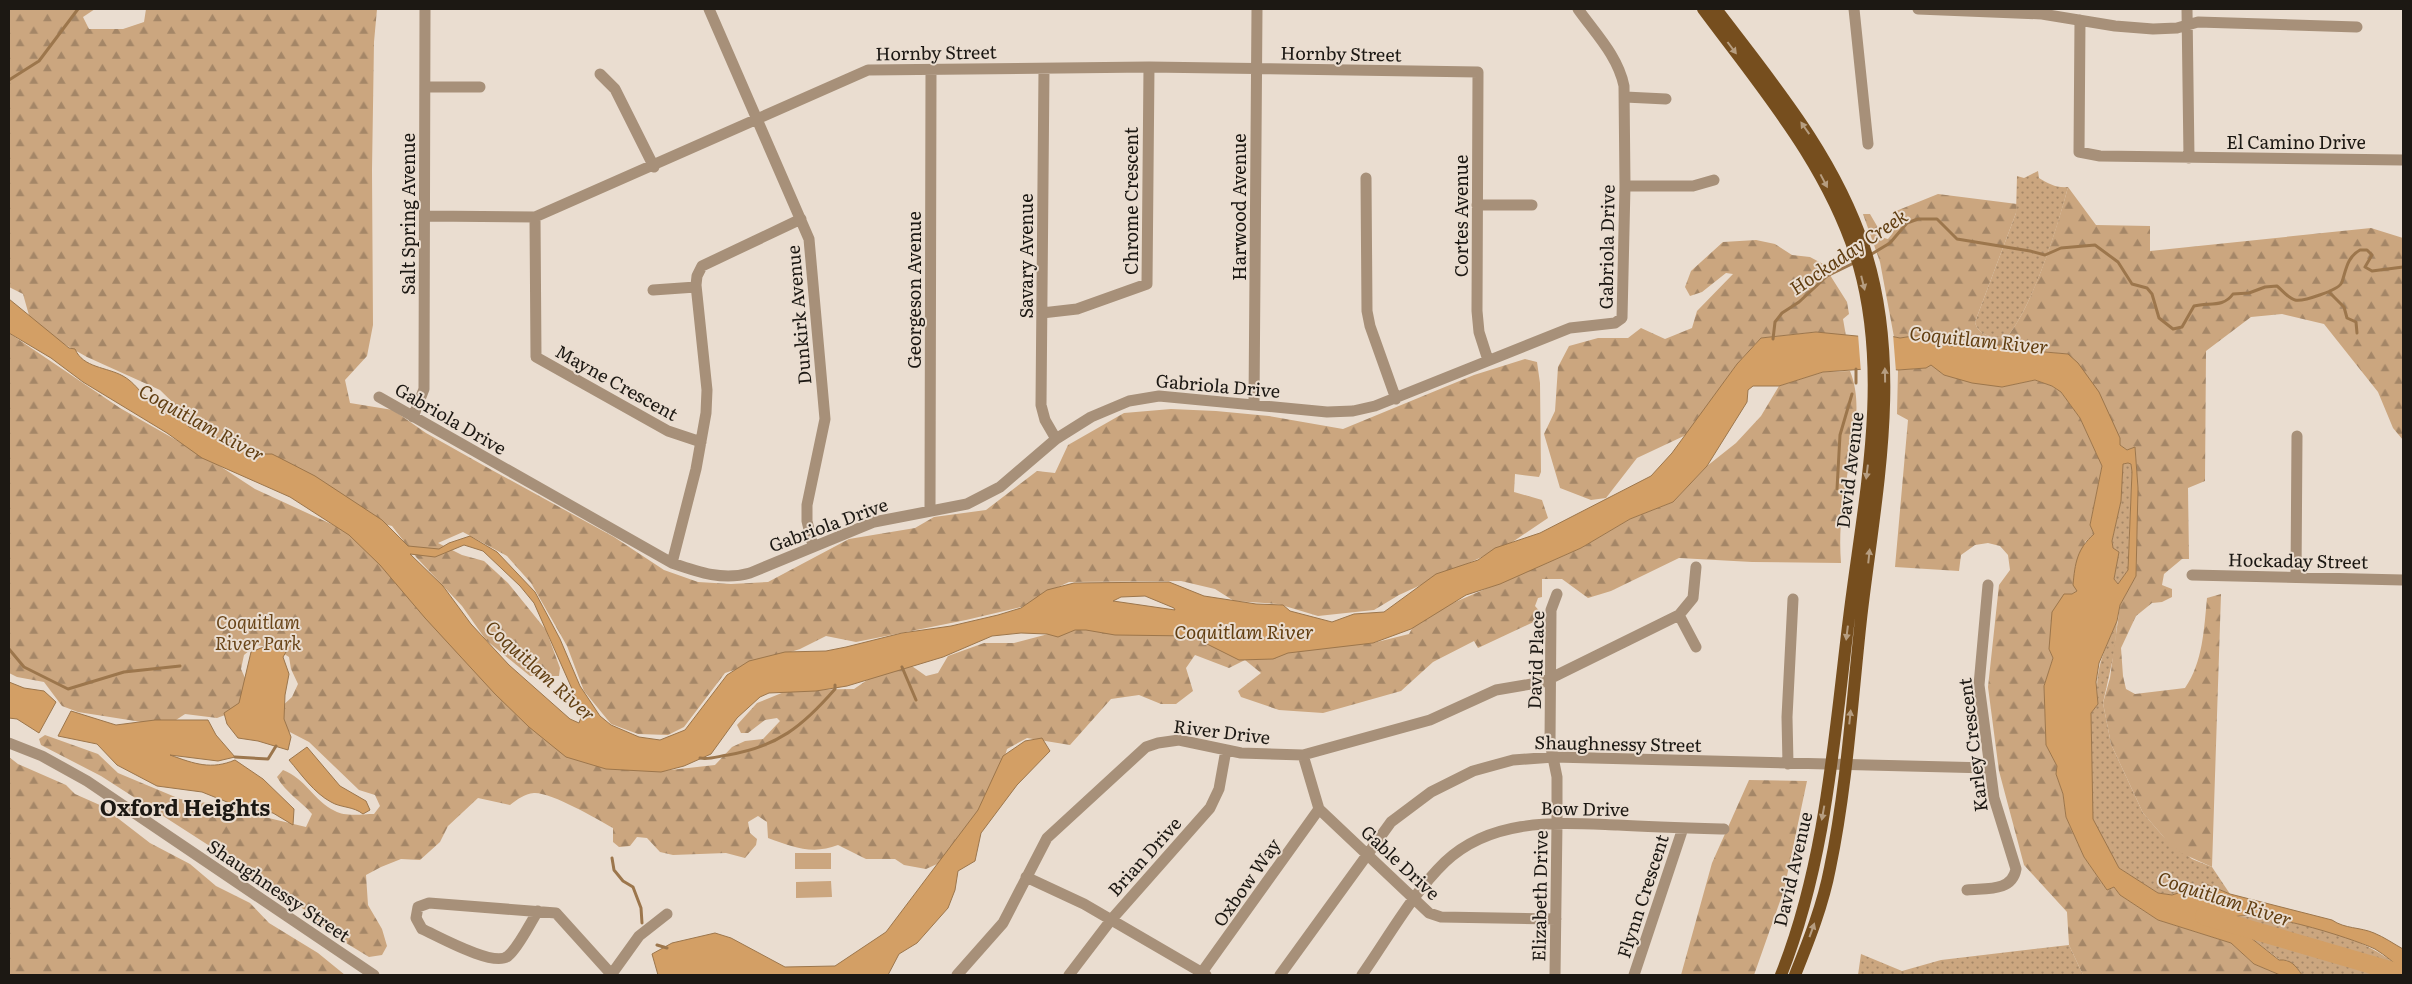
<svg xmlns="http://www.w3.org/2000/svg" width="2412" height="984" font-family="Literata,serif">
  <style>
    .green { fill: url(#green-dots) }
    .forest { fill: url(#forest-firs) }
    .pitch { fill: #cba67f }
    .water { fill: #d39f65; stroke: #9c764c; fill-rule: evenodd }
    .pier { fill: #eaddd0 }
    .lines { fill: none; stroke-linecap: round; stroke-linejoin: round }
    .stream { stroke: #9c764c; stroke-width: 3 }
    .river { stroke: #d39f65; stroke-width: 18 }
    .minor { stroke: #a79079; stroke-width: 11 }
    .major { stroke: #764e1e; stroke-width: 12 }
    .oneway { fill: #b69d80 }
    .labels { text-anchor: middle; dominant-baseline: central; stroke-width: 4; stroke-linejoin: round; paint-order: stroke }
    .street-label { font-size: 18px; fill: #1c1813; stroke: #eaddd0 }
    .park-label { font-size: 18px; font-style: italic; fill: #694519; stroke: #eaddd0 }
    .water-label { font-size: 19px; font-style: italic; fill: #613e11; stroke: #eaddd0 }
    .district-label { font-size: 22px; font-weight: bold; fill: #1c1813; stroke: #eaddd0 }
  </style>
  <defs>
    <pattern id="green-dots" width="8" height="8" patternUnits="userSpaceOnUse" patternTransform="scale(1.25)"><rect width="8" height="8" fill="#cba67f"/><path d="M2 2h.1M6 6h.1" fill="none" stroke="#a48667" stroke-width="1.8" stroke-linecap="round"/></pattern>
    <pattern id="forest-firs" width="22" height="20" patternUnits="userSpaceOnUse" patternTransform="scale(1.25)"><rect width="22" height="20" fill="#cba67f"/><path d="M5 1l3.5 6h-7zM16 11l3.5 6h-7z" fill="#a48667"/></pattern>
  </defs>
  <rect width="100%" height="100%" fill="#eaddd0"/>
  <path class="green" d="M 2038,171 L 2039,178 C 2049,184 2056,188 2068,187 C 2058,226 2032,309 2006,338 C 1994,338 1978,336 1975,322 L 2016,213 L 2017,176 L 2024,178 Z
    M 2128,463 L 2131,464 L 2132,472 L 2128,570 L 2118,584 L 2114,579 L 2119,552 L 2113,548 L 2112,541 L 2121,501 L 2123,464 Z
    M 2117,621 L 2115,649 L 2103,703 L 2111,744 L 2143,813 L 2162,835 L 2192,859 L 2212,867 L 2230,894 L 2206,884 L 2172,895 L 2158,893 L 2119,868 L 2092,819 L 2091,713 L 2098,704 C 2094,668 2104,653 2117,621 Z
    M 2238,916 C 2295,920 2359,932 2403,970 L 2403,975 L 2302,975 L 2297,968 L 2287,960 L 2280,960 L 2246,934 L 2226,927 L 2229,919 Z
    M 2069,945 L 2083,975 L 1858,975 L 1861,954 L 1902,971 L 1941,960 Z"/>
  <path class="forest" d="M 9,9 L 95,9 L 83,17 L 89,29 L 123,29 L 144,22 L 146,9 L 377,9 L 374,42 L 372,170 L 373,325 L 367,356 L 345,380 L 350,403 L 393,410 L 426,433 L 490,469 L 614,537 L 664,570 L 698,582 L 731,584 L 768,582 L 849,539 L 915,528 L 934,517 L 986,510 L 1037,471 L 1055,473 L 1068,445 L 1124,413 L 1171,409 L 1216,411 L 1269,416 L 1343,429 L 1474,375 L 1525,359 L 1537,362 L 1540,383 L 1541,472 L 1539,477 L 1515,474 L 1514,492 L 1542,500 L 1548,518 L 1508,545 L 1399,595 L 1374,610 L 1318,616 L 1278,604 L 1234,601 L 1215,589 L 1181,581 L 1069,582 L 1045,593 L 1025,606 L 966,620 L 856,642 L 826,636 L 800,649 L 725,673 L 684,727 L 668,735 L 638,734 L 611,724 L 584,691 L 567,646 L 531,583 L 507,556 L 463,532 L 438,543 L 462,555 L 484,561 L 508,583 L 546,630 L 560,668 L 559,676 L 530,676 L 486,640 L 462,606 L 416,557 L 392,526 L 368,520 L 211,440 L 160,390 L 87,357 L 32,326 L 23,294 L 9,287 Z
    M 2068,187 L 2096,225 L 2150,226 L 2150,251 L 2371,228 L 2403,238 L 2403,440 L 2393,428 L 2378,392 L 2324,324 L 2282,314 L 2251,317 L 2206,351 L 2205,481 L 2188,488 L 2189,559 L 2182,559 L 2164,574 L 2162,585 L 2172,589 L 2172,597 L 2162,602 L 2152,603 L 2136,616 L 2121,648 L 2123,676 L 2126,689 L 2135,694 L 2185,688 C 2203,662 2204,629 2207,598 L 2221,594 L 2212,867 L 2181,853 L 2162,835 L 2143,813 L 2111,744 L 2103,703 L 2110,678 L 2120,605 L 2136,576 L 2138,488 L 2135,447 L 2127,450 L 2120,445 L 2120,438 L 2068,354 L 2045,352 L 2028,346 L 1998,345 L 1985,348 L 1967,342 L 1951,346 L 1920,335 L 1900,338 L 1894,337 L 1880,262 L 1863,214 L 1870,214 L 1884,238 L 1888,239 L 1892,234 L 1896,211 L 1938,194 L 2017,204 L 2016,213 L 1975,322 C 1978,336 1994,338 2006,338 C 2032,309 2058,225 2068,187 Z
    M 1756,240 L 1775,244 L 1792,255 L 1810,257 L 1823,264 L 1847,302 L 1849,314 L 1843,319 L 1846,336 L 1816,332 L 1761,338 L 1737,364 L 1686,435 L 1637,458 L 1606,498 L 1591,500 L 1560,488 L 1544,434 L 1555,411 L 1558,367 L 1569,346 L 1598,338 L 1628,338 L 1641,328 L 1665,339 L 1692,328 L 1697,311 L 1733,274 L 1726,273 L 1702,292 L 1690,296 L 1685,287 L 1691,271 L 1723,242 Z
    M 9,333 L 120,408 L 206,457 L 255,489 L 342,529 L 394,564 L 485,676 L 661,771 L 715,765 L 732,747 L 745,741 L 763,739 L 780,721 L 777,718 L 765,720 L 748,733 L 741,733 L 737,725 L 757,703 L 789,690 L 854,689 L 879,672 L 909,664 L 926,676 L 938,673 L 948,656 L 984,643 L 1014,643 L 1071,628 L 1361,639 L 1369,644 L 1409,634 L 1418,618 L 1581,548 L 1630,519 L 1673,502 L 1707,466 L 1736,443 L 1761,416 L 1779,386 L 1823,372 L 1850,371 C 1865,408 1850,451 1845,489 C 1841,513 1839,538 1841,563 L 1752,562 L 1679,558 L 1611,591 L 1588,598 L 1562,579 L 1542,579 L 1542,597 L 1538,598 L 1535,606 L 1542,614 L 1542,618 L 1478,648 L 1474,641 L 1433,662 L 1401,691 L 1323,713 L 1279,710 L 1241,697 L 1238,691 L 1261,673 L 1245,660 L 1229,668 L 1195,655 L 1186,668 L 1193,691 L 1176,704 L 1161,704 L 1139,695 L 1111,699 L 1070,745 L 1027,738 L 1007,749 L 1000,773 L 990,793 L 948,859 L 926,869 L 904,865 L 895,859 L 866,859 L 838,845 C 813,855 792,847 768,838 L 767,822 L 758,816 L 748,822 L 750,833 L 757,839 L 756,845 L 745,858 L 726,853 L 673,855 L 660,852 L 647,838 L 637,837 L 630,846 L 619,847 L 613,842 L 613,828 C 597,819 551,792 534,793 C 524,794 518,799 510,805 L 478,798 L 448,826 L 440,842 L 420,860 L 401,859 L 381,867 L 366,875 L 368,905 L 382,929 L 387,946 L 382,955 L 369,957 L 333,935 L 305,910 L 248,875 L 219,852 L 101,776 L 41,745 L 39,739 L 45,735 L 98,754 L 118,773 L 180,799 L 207,803 L 306,827 L 312,814 C 301,801 286,793 277,777 L 283,770 C 305,778 314,801 335,811 C 345,817 362,814 374,814 L 380,806 L 375,795 L 359,790 L 309,742 L 282,728 L 279,709 L 292,697 L 298,684 L 291,669 L 289,657 L 275,648 L 256,645 L 244,655 L 241,669 L 249,687 L 244,708 L 217,718 L 185,714 L 167,726 L 78,712 L 62,706 L 44,682 L 17,677 L 9,673 Z
    M 1931,364 L 1944,375 L 2002,387 L 2035,380 L 2052,386 L 2061,392 L 2080,418 L 2102,466 L 2090,525 L 2094,534 L 2085,542 L 2077,591 L 2072,594 L 2049,649 L 2053,658 L 2044,686 L 2046,745 L 2057,766 L 2056,774 L 2063,794 L 2066,817 L 2084,857 L 2107,890 L 2114,887 L 2120,895 L 2158,920 L 2231,943 L 2254,964 L 2280,975 L 2083,975 L 2069,945 L 2067,912 L 2024,865 L 1999,771 L 1988,687 L 1999,585 L 2010,570 L 2008,555 L 2000,546 L 1988,543 L 1975,545 L 1961,555 L 1959,571 L 1895,567 L 1908,420 L 1897,414 L 1898,370 L 1926,368 Z
    M 9,757 L 18,764 L 66,785 L 75,794 L 102,806 L 150,843 L 190,864 L 216,886 L 250,903 L 269,923 L 318,953 L 345,975 L 9,975 Z
    M 1749,780 L 1807,781 L 1784,890 L 1754,975 L 1681,975 L 1712,863 Z"/>
  <path class="pitch" d="M 795,853 L 831,853 L 831,869 L 795,869 Z
    M 831,881 L 832,897 L 796,898 L 796,882 Z"/>
  <path class="water" d="M 9,299 L 69,348 L 75,349 C 83,368 107,367 123,376 C 132,381 136,387 143,394 C 158,407 179,409 189,427 L 259,454 L 272,454 L 280,458 L 315,476 L 382,520 L 408,546 L 439,549 L 449,543 L 470,536 L 497,552 L 535,592 L 560,639 L 580,686 L 600,716 L 611,725 L 639,737 L 660,740 L 685,730 L 727,675 L 749,661 L 785,652 L 826,651 L 846,647 L 902,633 L 951,626 L 998,615 L 1021,608 L 1047,590 L 1074,583 L 1169,582 L 1204,596 L 1256,604 L 1283,605 L 1290,611 L 1332,622 L 1354,614 L 1384,612 L 1436,574 L 1478,560 L 1495,548 L 1540,533 L 1651,476 L 1672,453 L 1737,364 L 1761,338 L 1816,332 L 1877,338 L 1890,336 L 1900,338 L 1920,335 L 1951,346 L 1967,342 L 1985,348 L 1998,345 L 2028,346 L 2045,352 L 2068,354 L 2078,363 L 2099,392 L 2120,438 L 2120,445 L 2127,450 L 2135,447 L 2138,488 L 2136,576 L 2120,605 L 2117,621 L 2099,663 L 2096,682 L 2098,704 L 2091,713 L 2093,819 L 2119,868 L 2158,893 L 2172,895 L 2206,884 L 2230,894 L 2332,920 C 2345,929 2360,927 2374,933 C 2384,937 2394,944 2403,949 L 2403,970 C 2394,963 2385,955 2375,949 C 2352,938 2249,905 2229,919 L 2227,928 L 2246,934 L 2279,960 C 2291,959 2296,966 2302,975 L 2280,975 L 2254,964 L 2231,943 L 2158,920 L 2120,895 L 2114,887 L 2107,890 L 2084,857 L 2066,817 L 2063,794 L 2056,774 L 2057,766 L 2046,745 L 2044,686 L 2053,658 L 2049,649 L 2052,612 L 2064,594 L 2072,594 L 2077,591 L 2073,585 C 2075,563 2077,549 2094,534 L 2090,525 L 2102,466 L 2080,418 L 2061,392 L 2052,386 L 2035,380 L 2002,387 L 1972,383 L 1944,375 L 1931,365 L 1926,368 L 1898,370 L 1880,368 L 1823,372 L 1779,386 L 1753,386 L 1748,390 L 1747,402 L 1707,466 L 1673,502 L 1630,519 L 1581,548 L 1500,584 L 1466,595 L 1411,629 L 1373,643 L 1288,653 L 1273,659 L 1239,660 L 1191,636 L 1115,635 L 1086,630 L 1075,630 L 1058,637 L 1047,634 L 1021,633 L 992,636 L 943,657 L 847,686 L 816,691 L 769,693 L 760,697 L 737,718 L 711,754 L 684,766 L 661,772 L 606,769 L 566,757 L 529,727 L 495,694 L 425,618 L 380,565 L 349,535 L 290,497 L 202,458 L 167,433 L 83,382 L 51,358 L 9,333 ZM 2128,463 L 2131,464 L 2132,472 L 2128,570 L 2118,584 L 2114,579 L 2119,552 L 2113,548 L 2112,541 L 2121,501 L 2123,464 ZM 464,545 L 483,551 L 520,586 L 534,603 L 580,707 L 582,715 L 579,723 L 570,719 L 509,665 L 471,624 L 443,586 L 410,554 L 435,557 ZM 1145,596 L 1174,608 L 1175,610 L 1113,601 L 1121,597 Z
    M 279,641 L 289,647 L 283,657 L 289,674 L 285,695 L 284,719 L 291,737 L 288,750 L 258,741 L 238,738 L 227,724 L 224,713 L 239,703 L 251,652 Z
    M 9,682 L 24,688 L 44,691 L 56,702 L 39,733 L 17,719 L 9,718 Z
    M 71,711 L 116,725 L 155,720 L 208,720 L 216,735 L 235,757 L 218,761 L 170,755 C 195,764 211,770 235,760 L 263,779 L 294,809 L 293,825 L 273,813 L 242,808 L 202,792 L 157,786 L 117,765 L 97,744 L 58,736 Z
    M 1042,738 L 1050,751 L 1017,785 L 981,833 L 975,861 L 958,871 L 955,890 L 948,908 L 917,943 L 899,954 L 888,975 L 658,975 L 652,954 L 672,943 L 715,933 L 731,938 L 785,967 L 835,966 L 886,932 L 978,810 L 1003,756 L 1025,741 Z
    M 307,747 L 340,786 L 366,801 L 370,810 L 363,814 C 353,806 341,808 331,802 C 314,793 301,774 289,760 Z"/>
  <path class="pier" d="M 1858,334 L 1893,334 L 1896,372 L 1880,371 L 1861,373 Z"/>
  <g class="lines">
    <path class="stream" d="M 9,80 L 39,61 L 78,9
      M 1870,255 L 1890,243 L 1907,223 L 1918,219 L 1937,219 L 1957,239 L 2030,251 L 2045,255 L 2061,248 L 2095,245 L 2118,262 L 2132,284 L 2147,288 L 2152,294 L 2159,318 L 2173,329 L 2182,327 L 2194,306 C 2209,302 2223,308 2233,294 L 2249,293 L 2265,287 L 2277,286 C 2282,290 2289,299 2295,300 C 2302,302 2340,290 2342,282 C 2346,270 2347,257 2360,250 L 2367,250 L 2372,255 L 2365,267 L 2372,271 L 2403,267
      M 2329,292 L 2344,307 L 2347,318 L 2356,322 L 2357,333
      M 1773,339 L 1775,322 L 1782,313 L 1799,302 L 1827,276 L 1856,262
      M 1856,369 L 1856,383
      M 1837,489 L 1840,435 L 1852,394
      M 9,649 L 24,667 L 68,689 L 124,672 L 180,666
      M 902,667 L 916,700
      M 235,757 L 268,759 L 276,746
      M 700,758 C 709,760 719,756 728,755 C 777,747 803,726 835,689 L 835,685
      M 612,858 L 614,870 L 623,881 L 633,887 L 641,908 L 642,923
      M 657,945 L 667,948"/>
    <path class="river" d="M 2204,916 L 2403,974"/>
    <path class="minor" d="M 709,9 L 809,239 L 825,419 L 807,505 L 807,521 L 813,546
      M 1854,9 L 1868,144
      M 1918,9 L 2042,14 L 2115,26 L 2153,29 L 2177,28 L 2198,22 L 2357,27
      M 2187,9 L 2189,158
      M 2080,20 L 2079,152 L 2100,156 L 2403,160
      M 1044,69 L 1041,405 L 1045,420 L 1056,439
      M 600,74 L 615,89 L 654,167
      M 425,87 L 480,87
      M 1625,97 L 1666,99
      M 1366,178 L 1367,311 L 1370,326 L 1396,399
      M 1625,186 L 1693,186 L 1714,180
      M 1477,205 L 1532,205
      M 425,216 L 535,217 L 868,70 L 1149,67 L 1478,72 L 1477,311 L 1479,332 L 1488,360
      M 535,217 L 536,357 L 668,431 L 701,442
      M 653,290 L 696,287
      M 1042,313 L 1077,309 L 1147,284 L 1149,67
      M 379,397 L 672,563 C 698,572 723,581 750,573 L 874,522 L 967,504 L 1000,487 L 1056,439 L 1091,417 L 1129,401 L 1159,396 L 1327,412 L 1353,411 L 1375,406 L 1570,328 L 1615,323 L 1622,318 L 1625,186 L 1624,86 C 1618,56 1595,33 1578,9
      M 1254,405 L 1257,9
      M 413,417 L 424,389 L 425,9
      M 930,510 L 931,70
      M 672,563 L 696,469 L 706,413 L 707,390 L 696,285 L 697,276 L 702,266 L 801,219
      M 2192,575 L 2403,580
      M 2296,577 L 2297,436
      M 1679,615 L 1696,647
      M 9,743 L 42,756 L 87,781 L 374,975
      M 1303,755 L 1319,809 L 1429,913 L 1441,917 L 1556,919
      M 1788,764 L 1787,717 L 1793,599
      M 1026,877 L 1084,904 L 1206,975
      M 1967,890 C 1986,888 2012,892 2016,869 L 1994,798 L 1979,685 L 1988,585
      M 538,911 C 530,923 519,947 508,956 C 494,968 438,936 422,929 L 416,918 L 418,907 L 429,903 L 556,913 L 612,975
      M 611,975 L 639,936 L 667,914
      M 957,975 L 1003,923 L 1047,838 L 1146,747 L 1158,743 L 1179,740 L 1241,753 L 1303,755 L 1430,720 L 1496,690 L 1543,682 L 1679,615 L 1693,598 L 1696,567
      M 1069,975 L 1111,920 L 1210,808 L 1219,789 L 1226,750
      M 1200,975 L 1319,809
      M 1280,975 L 1391,822 L 1431,792 L 1473,771 L 1513,760 L 1554,757 L 1989,768
      M 1362,975 C 1388,938 1412,894 1445,862 C 1493,817 1558,823 1618,825 C 1653,827 1689,828 1724,829
      M 1555,975 L 1557,823 L 1557,777 L 1550,743 L 1551,610 L 1557,594
      M 1634,975 L 1683,828"/>
    <path class="major" d="M 1703,9 C 1763,90 1830,167 1859,266 C 1891,380 1863,503 1849,618 C 1834,738 1826,862 1781,975
      M 1716,9 C 1773,84 1834,156 1864,247 C 1904,368 1875,496 1861,619 C 1852,701 1847,786 1830,868 C 1823,905 1809,940 1795,975"/>
  </g>
  <defs><path id="oneway-solid" d="M-6-.8H1V-3.2L6.5 0L1 3.2V.8H-6Z" transform="scale(1.25)"/></defs>
  <g class="oneway">
    <use href="#oneway-solid" transform="translate(1732 48) rotate(53)"/>
    <use href="#oneway-solid" transform="translate(1805 128) rotate(-125)"/>
    <use href="#oneway-solid" transform="translate(1824 181) rotate(62)"/>
    <use href="#oneway-solid" transform="translate(1863 283) rotate(76)"/>
    <use href="#oneway-solid" transform="translate(1885 375) rotate(-91)"/>
    <use href="#oneway-solid" transform="translate(1867 472) rotate(97)"/>
    <use href="#oneway-solid" transform="translate(1869 556) rotate(-84)"/>
    <use href="#oneway-solid" transform="translate(1847 633) rotate(97)"/>
    <use href="#oneway-solid" transform="translate(1850 717) rotate(-84)"/>
    <use href="#oneway-solid" transform="translate(1823 813) rotate(100)"/>
    <use href="#oneway-solid" transform="translate(1812 930) rotate(-70)"/>
  </g>
  <g class="labels">
    <g class="street-label">
      <text transform="translate(936 52) rotate(-1)">Hornby Street</text>
      <text transform="translate(1341 53) rotate(1)">Hornby Street</text>
      <text x="2296" y="141">El Camino Drive</text>
      <text transform="translate(1130 201) rotate(-90)">Chrome Crescent</text>
      <text transform="translate(1238 207) rotate(-90)">Harwood Avenue</text>
      <text transform="translate(407 214) rotate(-90)">Salt Spring Avenue</text>
      <text transform="translate(1460 216) rotate(-90)">Cortes Avenue</text>
      <text transform="translate(1606 247) rotate(-89)">Gabriola Drive</text>
      <text transform="translate(1025 256) rotate(-90)">Savary Avenue</text>
      <text transform="translate(913 290) rotate(-90)">Georgeson Avenue</text>
      <text transform="translate(798 315) rotate(-95)">Dunkirk Avenue</text>
      <text transform="translate(617 382) rotate(29)">Mayne Crescent</text>
      <text transform="translate(1218 385) rotate(5)">Gabriola Drive</text>
      <text transform="translate(451 418) rotate(30)">Gabriola Drive</text>
      <text transform="translate(1849 470) rotate(-83)">David Avenue</text>
      <text transform="translate(828 524) rotate(-20)">Gabriola Drive</text>
      <text transform="translate(2298 560) rotate(1)">Hockaday Street</text>
      <text transform="translate(1535 660) rotate(-88)">David Place</text>
      <text transform="translate(1222 731) rotate(7)">River Drive</text>
      <text transform="translate(1618 743) rotate(1)">Shaughnessy Street</text>
      <text transform="translate(1972 745) rotate(-97)">Karley Crescent</text>
      <text transform="translate(1585 808) rotate(1)">Bow Drive</text>
      <text transform="translate(1144 856) rotate(-48)">Brian Drive</text>
      <text transform="translate(1401 862) rotate(43)">Gable Drive</text>
      <text transform="translate(1792 869) rotate(-77)">David Avenue</text>
      <text transform="translate(1246 882) rotate(-55)">Oxbow Way</text>
      <text transform="translate(279 890) rotate(34)">Shaughnessy Street</text>
      <text transform="translate(1539 896) rotate(-89)">Elizabeth Drive</text>
      <text transform="translate(1642 896) rotate(-72)">Flynn Crescent</text>
    </g>
    <g class="park-label">
      <text x="258" y="621">Coquitlam<tspan x="258" dy="21">River Park</tspan></text>
    </g>
    <g class="water-label">
      <text transform="translate(1848 251) rotate(-34)">Hockaday Creek</text>
      <text transform="translate(1979 339) rotate(6)">Coquitlam River</text>
      <text transform="translate(202 422) rotate(29)">Coquitlam River</text>
      <text x="1244" y="631">Coquitlam River</text>
      <text transform="translate(541 670) rotate(42)">Coquitlam River</text>
      <text transform="translate(2225 898) rotate(18)">Coquitlam River</text>
    </g>
    <g class="district-label">
      <text x="185" y="806">Oxford Heights</text>
    </g>
  </g>
  <rect width="2412" height="984" fill="none" stroke="#1c1813" stroke-width="20"/>
</svg>
